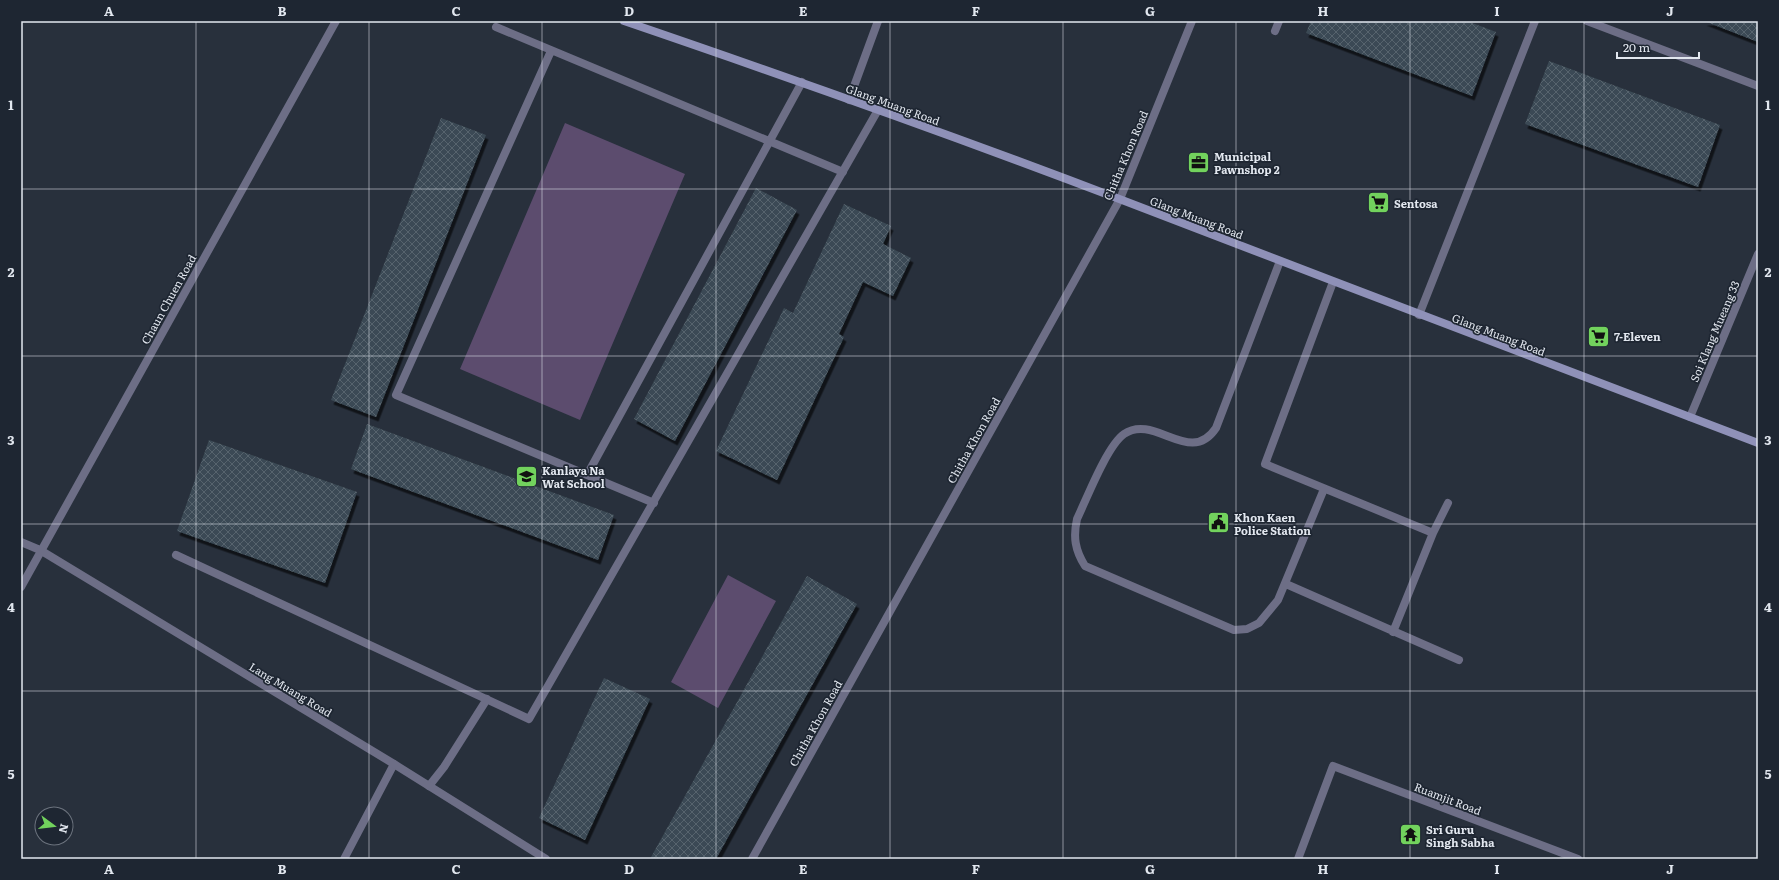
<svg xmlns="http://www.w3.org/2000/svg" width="1779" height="880" font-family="Literata,serif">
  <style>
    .pitch { fill: #5c4c6e }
    .building { fill: url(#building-cross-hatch); filter: url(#shadow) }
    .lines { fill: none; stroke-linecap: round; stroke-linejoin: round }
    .service { stroke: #6d6e86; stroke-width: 8 }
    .pedestrian { stroke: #6d6e86; stroke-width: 8 }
    .minor { stroke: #6d6e86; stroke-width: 8 }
    .tertiary { stroke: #6d6e86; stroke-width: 8 }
    .secondary { stroke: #8f91b8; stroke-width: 8 }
    .grid { fill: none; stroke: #e2e7ef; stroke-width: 1; stroke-opacity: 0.55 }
    .labels { text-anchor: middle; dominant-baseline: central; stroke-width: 3.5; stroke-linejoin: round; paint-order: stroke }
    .street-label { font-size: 11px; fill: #e2e7ef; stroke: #1e2632 }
    .poi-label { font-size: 11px; font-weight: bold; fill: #e2e7ef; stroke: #1e2632; text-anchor: start }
    .neatline { fill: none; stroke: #e2e7ef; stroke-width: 1.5 }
    .grid-label { font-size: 13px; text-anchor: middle; font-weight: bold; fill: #e2e7ef }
  </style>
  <defs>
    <pattern id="building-cross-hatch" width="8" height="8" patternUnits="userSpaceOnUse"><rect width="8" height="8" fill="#3b4a54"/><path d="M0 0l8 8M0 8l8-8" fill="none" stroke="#57646d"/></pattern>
    <filter id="shadow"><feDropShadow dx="2.5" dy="4.5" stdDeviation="0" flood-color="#0009"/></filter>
  </defs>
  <rect width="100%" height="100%" fill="#28303c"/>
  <path class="pitch" d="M 565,123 L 685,174 L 580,420 L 460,369 Z
    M 728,575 L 776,601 L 718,708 L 671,682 Z"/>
  <path class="building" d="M 1311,21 L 1467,21 L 1496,32 L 1472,96 L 1306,33 Z
    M 1704,21 L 1758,21 L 1758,42 Z
    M 1549,61 L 1720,125 L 1698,187 L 1525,124 Z
    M 441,118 L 486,135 L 376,417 L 331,400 Z
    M 756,188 L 797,210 L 675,441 L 634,419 Z
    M 844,204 L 891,226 L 883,244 L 911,258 L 893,296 L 863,282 L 839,334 L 844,337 L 777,480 L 716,451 L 784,308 L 793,313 Z
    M 367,424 L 614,515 L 598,560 L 351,469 Z
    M 209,440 L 357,492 L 325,583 L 177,531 Z
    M 807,576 L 857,604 L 716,859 L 650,859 Z
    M 604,678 L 650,699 L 585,840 L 539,818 Z"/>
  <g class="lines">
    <path class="service" d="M 496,27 L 843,172
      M 551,51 L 396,395 L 654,503
      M 1280,261 L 1216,428 C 1190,467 1155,413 1124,434 C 1107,446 1087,498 1077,519 C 1073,537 1075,550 1085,566 L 1234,630 L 1247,629 L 1259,623 L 1278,600 L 1324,489
      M 1333,282 L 1265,464 L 1433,533
      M 587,475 L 802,82
      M 176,555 L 529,719 L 878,110
      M 1286,584 L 1459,660
      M 1393,632 L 1433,533 L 1448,503
      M 429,786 L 444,767 L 487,699"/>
    <path class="pedestrian" d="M 1587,21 L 1758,86
      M 1275,31 L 1279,21
      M 849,100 L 878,21
      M 1120,199 L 1192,21
      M 1419,315 L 1535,21"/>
    <path class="minor" d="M 1690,417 L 1758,254
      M 344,859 L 394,764
      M 1298,859 L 1333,766 L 1578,859"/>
    <path class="tertiary" d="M 21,542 L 40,550 L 394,764 L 546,859
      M 21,587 L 336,21
      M 752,859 L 1120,199"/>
    <path class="secondary" d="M 624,21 C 791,78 957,137 1122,200 C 1334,281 1545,363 1758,443"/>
  </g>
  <path class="grid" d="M 196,21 L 196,859M 369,21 L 369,859M 542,21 L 542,859M 716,21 L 716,859M 890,21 L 890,859M 1063,21 L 1063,859M 1236,21 L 1236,859M 1410,21 L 1410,859M 1584,21 L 1584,859M 21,189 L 1758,189M 21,356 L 1758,356M 21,524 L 1758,524M 21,691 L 1758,691"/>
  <defs>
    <symbol id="office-square" viewBox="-11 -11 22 22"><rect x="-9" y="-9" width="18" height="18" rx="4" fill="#72d25d" stroke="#1e2632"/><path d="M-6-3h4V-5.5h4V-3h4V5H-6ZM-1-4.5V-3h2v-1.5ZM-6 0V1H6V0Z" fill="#111"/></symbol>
    <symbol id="supermarket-square" viewBox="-11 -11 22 22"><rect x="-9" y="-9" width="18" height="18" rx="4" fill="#72d25d" stroke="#1e2632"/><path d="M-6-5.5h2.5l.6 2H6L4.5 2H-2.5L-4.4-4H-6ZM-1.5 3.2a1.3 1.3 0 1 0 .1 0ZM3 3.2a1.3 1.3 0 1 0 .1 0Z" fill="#111"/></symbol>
    <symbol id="school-square" viewBox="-11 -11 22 22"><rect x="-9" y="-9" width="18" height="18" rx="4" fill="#72d25d" stroke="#1e2632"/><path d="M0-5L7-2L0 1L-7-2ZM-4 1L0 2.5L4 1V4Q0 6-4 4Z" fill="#111"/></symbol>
    <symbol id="civic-square" viewBox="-11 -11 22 22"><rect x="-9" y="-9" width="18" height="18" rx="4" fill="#72d25d" stroke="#1e2632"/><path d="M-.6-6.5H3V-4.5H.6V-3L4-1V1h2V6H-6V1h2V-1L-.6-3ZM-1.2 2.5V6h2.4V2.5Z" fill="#111"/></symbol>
    <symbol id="temple-square" viewBox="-11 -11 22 22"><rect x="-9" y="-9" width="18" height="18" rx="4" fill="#72d25d" stroke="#1e2632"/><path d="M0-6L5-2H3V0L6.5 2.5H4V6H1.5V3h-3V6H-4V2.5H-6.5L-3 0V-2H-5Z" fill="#111"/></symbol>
  </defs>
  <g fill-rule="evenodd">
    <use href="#office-square" x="1186" y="150" width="25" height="25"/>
    <use href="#supermarket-square" x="1366" y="190" width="25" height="25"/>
    <use href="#supermarket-square" x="1586" y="324" width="25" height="25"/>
    <use href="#school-square" x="514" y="464" width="25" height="25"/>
    <use href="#civic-square" x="1206" y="510" width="25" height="25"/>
    <use href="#temple-square" x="1398" y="822" width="25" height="25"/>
  </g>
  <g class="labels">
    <g class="street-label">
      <text transform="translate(893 104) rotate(20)">Glang Muang Road</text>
      <text transform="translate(1125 155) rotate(-67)">Chitha Khon Road</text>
      <text transform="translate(1197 217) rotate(21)">Glang Muang Road</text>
      <text transform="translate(168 299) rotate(-61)">Chaun Chuen Road</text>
      <text transform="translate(1714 331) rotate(-67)">Soi Klang Mueang 33</text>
      <text transform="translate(1499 334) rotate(21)">Glang Muang Road</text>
      <text transform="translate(973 440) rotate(-61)">Chitha Khon Road</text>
      <text transform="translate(291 689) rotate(31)">Lang Muang Road</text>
      <text transform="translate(815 723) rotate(-61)">Chitha Khon Road</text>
      <text transform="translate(1448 798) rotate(21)">Ruamjit Road</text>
    </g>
    <g class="poi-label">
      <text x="1214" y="156">Municipal<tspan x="1214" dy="13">Pawnshop 2</tspan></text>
      <text x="1394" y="203">Sentosa</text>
      <text x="1614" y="336">7-Eleven</text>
      <text x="542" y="470">Kanlaya Na<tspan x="542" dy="13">Wat School</tspan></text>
      <text x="1234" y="517">Khon Kaen<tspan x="1234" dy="13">Police Station</tspan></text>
      <text x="1426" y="829">Sri Guru<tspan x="1426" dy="13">Singh Sabha</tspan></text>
    </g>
  </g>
  <rect width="1779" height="880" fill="none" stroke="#1e2632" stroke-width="44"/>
  <g transform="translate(54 826) rotate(105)"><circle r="19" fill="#1e2632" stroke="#6c737e"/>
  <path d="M0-3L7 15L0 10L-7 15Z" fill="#72d25d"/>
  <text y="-6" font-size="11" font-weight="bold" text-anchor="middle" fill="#e2e7ef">N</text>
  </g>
  <path d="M1617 52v6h82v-6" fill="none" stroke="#e2e7ef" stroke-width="2"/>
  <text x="1623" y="52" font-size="12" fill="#e2e7ef" stroke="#1e2632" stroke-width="3" paint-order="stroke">20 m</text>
  <rect x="22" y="22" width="1735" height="836" class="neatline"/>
  <g class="grid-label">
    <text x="109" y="16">A</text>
    <text x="282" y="16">B</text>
    <text x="456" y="16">C</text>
    <text x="629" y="16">D</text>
    <text x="803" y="16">E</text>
    <text x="976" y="16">F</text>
    <text x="1150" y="16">G</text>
    <text x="1323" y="16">H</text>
    <text x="1497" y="16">I</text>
    <text x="1670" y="16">J</text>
    <text x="11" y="110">1</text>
    <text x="1768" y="110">1</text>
    <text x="11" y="277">2</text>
    <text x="1768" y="277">2</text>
    <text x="11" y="445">3</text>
    <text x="1768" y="445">3</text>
    <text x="11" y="612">4</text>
    <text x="1768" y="612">4</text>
    <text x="11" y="779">5</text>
    <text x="1768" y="779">5</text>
    <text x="109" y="874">A</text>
    <text x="282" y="874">B</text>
    <text x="456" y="874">C</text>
    <text x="629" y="874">D</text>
    <text x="803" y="874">E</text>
    <text x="976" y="874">F</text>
    <text x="1150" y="874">G</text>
    <text x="1323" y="874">H</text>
    <text x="1497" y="874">I</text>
    <text x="1670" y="874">J</text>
  </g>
</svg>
